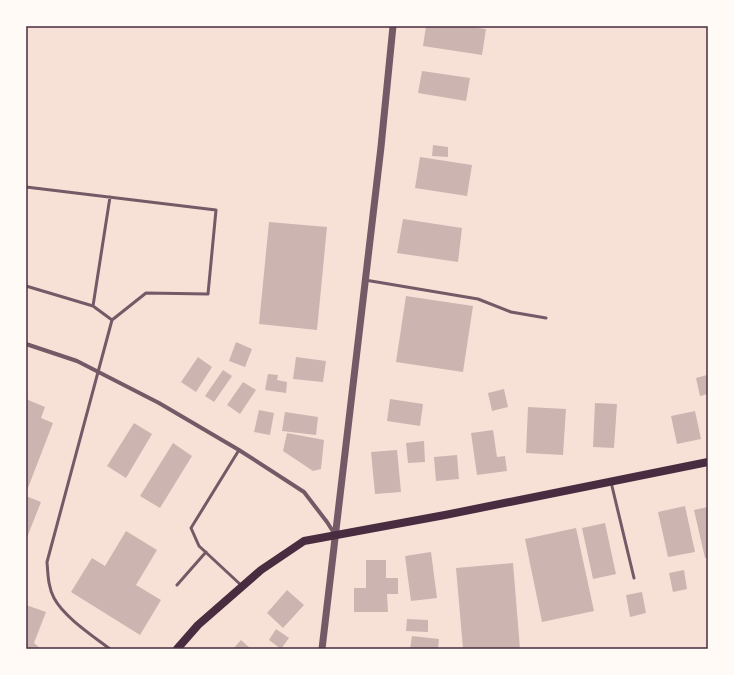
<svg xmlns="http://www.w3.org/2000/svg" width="734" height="675" font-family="Overpass,sans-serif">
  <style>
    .building { fill: #ccb4b1 }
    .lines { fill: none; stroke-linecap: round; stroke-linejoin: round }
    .service { stroke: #755966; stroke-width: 3 }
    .minor { stroke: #755966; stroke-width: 4 }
    .tertiary { stroke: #755966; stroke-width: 7 }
    .secondary { stroke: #4a2c40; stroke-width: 8 }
    .neatline { fill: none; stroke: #4a2c40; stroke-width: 1.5 }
  </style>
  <rect width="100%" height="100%" fill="#f7e1d7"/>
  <path class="building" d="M 426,26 L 466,26 L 486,29 L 482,55 L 423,46 Z
    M 422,71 L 470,78 L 466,101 L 418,93 Z
    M 433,145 L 448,147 L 448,157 L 432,156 Z
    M 420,157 L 472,165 L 467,196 L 415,188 Z
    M 403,219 L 462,228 L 458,262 L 397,253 Z
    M 269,222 L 327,227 L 317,330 L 259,324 Z
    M 406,296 L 473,306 L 463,372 L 396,362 Z
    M 236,342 L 252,349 L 245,367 L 229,361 Z
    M 198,357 L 212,367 L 196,392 L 181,382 Z
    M 296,357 L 326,361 L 323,382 L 293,379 Z
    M 223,370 L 232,376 L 214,402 L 205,396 Z
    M 268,374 L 278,375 L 277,380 L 287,382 L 286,393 L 265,390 Z
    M 707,375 L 708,394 L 700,396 L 696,378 Z
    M 243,382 L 256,390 L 240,414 L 227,405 Z
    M 504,389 L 508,407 L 492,411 L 488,393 Z
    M 26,399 L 45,407 L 41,418 L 53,423 L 26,493 Z
    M 390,399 L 423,404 L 420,426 L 387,421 Z
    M 595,403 L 617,404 L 614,448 L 593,447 Z
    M 528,407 L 566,409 L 563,455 L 526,453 Z
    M 259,410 L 274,413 L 270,435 L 254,432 Z
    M 695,411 L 701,439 L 677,444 L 671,416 Z
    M 285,412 L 318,417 L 316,435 L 282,431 Z
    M 134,423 L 152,434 L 126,478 L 107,466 Z
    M 493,430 L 497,457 L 505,456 L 507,471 L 477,475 L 471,433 Z
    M 287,433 L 324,440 L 321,469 L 313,471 L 283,451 Z
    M 424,441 L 425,462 L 408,463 L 406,443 Z
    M 173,443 L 192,456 L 160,508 L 140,496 Z
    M 397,450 L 401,492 L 375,494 L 371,452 Z
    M 457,455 L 459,479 L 436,481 L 434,457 Z
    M 26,496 L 41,502 L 26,540 Z
    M 685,506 L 695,552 L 668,557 L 658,512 Z
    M 708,507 L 708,558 L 705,558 L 694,510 Z
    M 605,523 L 616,574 L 593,579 L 582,528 Z
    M 576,528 L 594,611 L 542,622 L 525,539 Z
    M 126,531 L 157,550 L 136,585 L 161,600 L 140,635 L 71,592 L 92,558 L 105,566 Z
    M 431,552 L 437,598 L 411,601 L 405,556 Z
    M 366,560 L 386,560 L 386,578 L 398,578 L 398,594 L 387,594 L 388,612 L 354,612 L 354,588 L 366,588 Z
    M 513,563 L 520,649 L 463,649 L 456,568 Z
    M 684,570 L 687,589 L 673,592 L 669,573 Z
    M 287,590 L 304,605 L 283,628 L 267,613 Z
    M 642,592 L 646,613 L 630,617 L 626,595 Z
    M 26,605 L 46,612 L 34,643 L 41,649 L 26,649 Z
    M 407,619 L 428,620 L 428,632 L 406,631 Z
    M 276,629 L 289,638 L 281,649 L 269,640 Z
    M 412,636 L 439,639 L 438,649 L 410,649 Z
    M 241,640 L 251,649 L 233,649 Z"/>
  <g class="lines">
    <path class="service" d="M 26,187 L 216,210 L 208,294 L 146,293 L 112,320
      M 365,280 L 478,299 L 511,312 L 546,318
      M 26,286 L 93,306 L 110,197
      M 93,306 L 112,320 L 47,562 C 48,574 48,587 54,598 C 64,617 93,636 110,649
      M 239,450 L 191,528 L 199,546 L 242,586
      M 611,482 L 634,578
      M 177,585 L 206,552"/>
    <path class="minor" d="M 26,344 L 77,361 L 159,403 L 239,450 L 304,492 L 327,522 L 334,533"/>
    <path class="tertiary" d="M 322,649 L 381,147 L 393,26"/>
    <path class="secondary" d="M 177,649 L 198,625 L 261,570 L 304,541 L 445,515 L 708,462"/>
  </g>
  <rect width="734" height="675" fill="none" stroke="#fffaf5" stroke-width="54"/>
  <rect x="27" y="27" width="680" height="621" class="neatline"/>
</svg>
